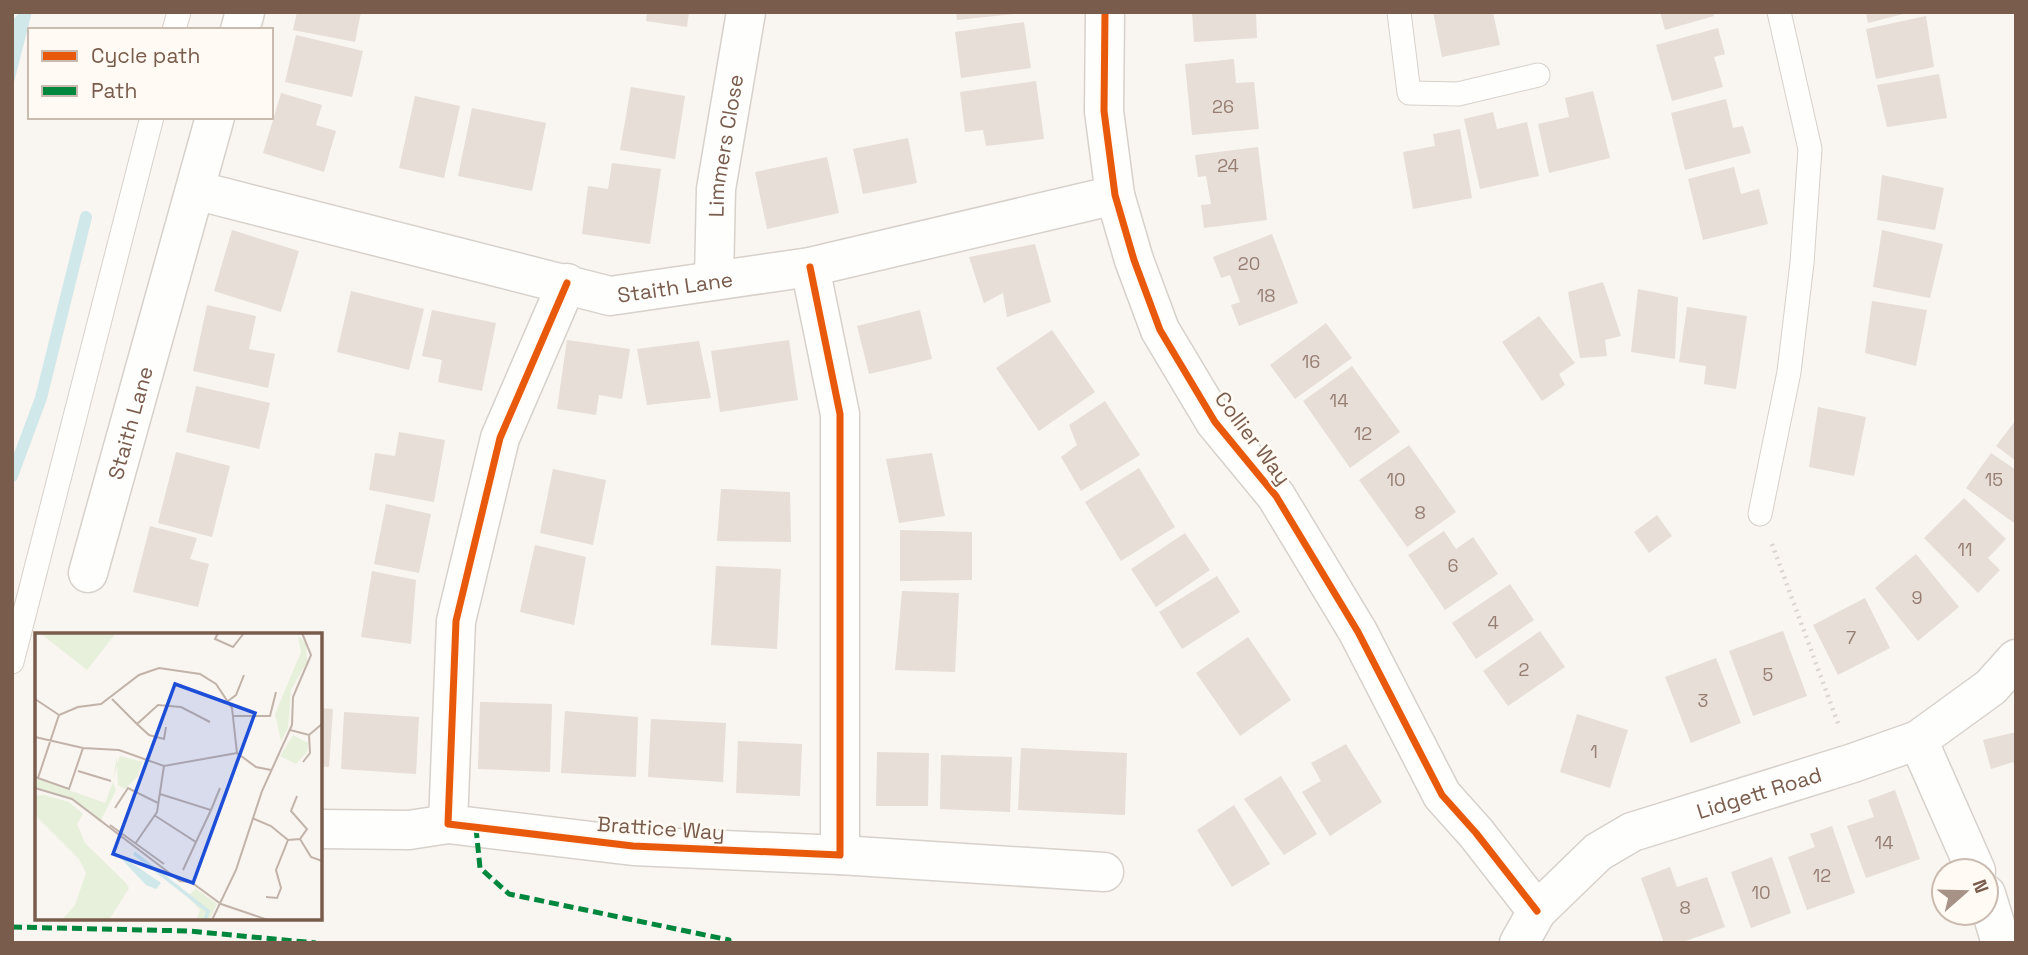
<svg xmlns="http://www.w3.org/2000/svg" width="2028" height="955" font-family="'Space Grotesk',sans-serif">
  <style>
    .water { fill: #d0e8ea }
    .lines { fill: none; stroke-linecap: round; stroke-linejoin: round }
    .stream { stroke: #d0e8ea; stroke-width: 12 }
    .building { fill: #e6ded7 }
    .service-casing { stroke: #d7d1cb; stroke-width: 25 }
    .minor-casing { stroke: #d7d1cb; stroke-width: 41 }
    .path { stroke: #dcd5d0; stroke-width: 4.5; stroke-dasharray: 2 5; stroke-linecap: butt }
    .service { stroke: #fefefd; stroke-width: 23 }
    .minor { stroke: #fefefd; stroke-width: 38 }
    .quiet { stroke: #00873e; stroke-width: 5; stroke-dasharray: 10 5; stroke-linecap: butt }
    .cycleway-casing { stroke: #fffaf3; stroke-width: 11 }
    .cycleway { stroke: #e8590c; stroke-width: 7 }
    .labels { text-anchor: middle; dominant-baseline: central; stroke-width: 5; stroke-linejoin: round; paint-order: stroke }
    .number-label { font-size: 18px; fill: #977e72 }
    .street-label { font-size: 21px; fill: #7a5c4d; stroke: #fffaf3 }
    .inset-river { fill: none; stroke: #d0e8ea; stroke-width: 3.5 }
    .inset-road { fill: none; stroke: #c2b3aa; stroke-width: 2 }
    .view { fill: #1d4ed8; fill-opacity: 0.15; stroke: #1d4ed8; stroke-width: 3.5 }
    .inset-edge { fill: none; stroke: #7a5c4d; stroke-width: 3.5 }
  </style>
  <rect width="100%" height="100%" fill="#f9f5f0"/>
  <path class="water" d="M 20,12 L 32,12 L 12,90 L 12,21 Z"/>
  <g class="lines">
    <path class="stream" d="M 12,476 L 41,398 L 86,217"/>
  </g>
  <path class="building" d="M 297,12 L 361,12 L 355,42 L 293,30 Z
    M 647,12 L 689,12 L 687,27 L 646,21 Z
    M 956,12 L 1013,12 L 1014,14 L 957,20 Z
    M 1192,12 L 1256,12 L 1257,38 L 1194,42 Z
    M 1433,12 L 1493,12 L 1500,45 L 1442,57 Z
    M 1660,12 L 1713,12 L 1714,16 L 1665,30 Z
    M 1866,12 L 1907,12 L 1907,13 L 1868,23 Z
    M 1926,16 L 1934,67 L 1876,79 L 1866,29 Z
    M 1024,22 L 1031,68 L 961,78 L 955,32 Z
    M 1718,28 L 1725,54 L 1714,57 L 1723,87 L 1672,101 L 1656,45 Z
    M 296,35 L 363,51 L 352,97 L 285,82 Z
    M 1234,59 L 1236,83 L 1254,82 L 1259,129 L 1192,135 L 1185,64 Z
    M 1939,74 L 1947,118 L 1887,127 L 1877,85 Z
    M 1036,81 L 1044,139 L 986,146 L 983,130 L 965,132 L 960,92 Z
    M 631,87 L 685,96 L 675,159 L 620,150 Z
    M 1593,91 L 1610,158 L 1549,173 L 1538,124 L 1569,117 L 1565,98 Z
    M 281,93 L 322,105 L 316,125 L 336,131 L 324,172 L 263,153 Z
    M 415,96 L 460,106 L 444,178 L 399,168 Z
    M 1726,99 L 1733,128 L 1743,126 L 1751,153 L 1685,170 L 1671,113 Z
    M 472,108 L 546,123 L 532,191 L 458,176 Z
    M 1493,112 L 1497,129 L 1527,122 L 1539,176 L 1480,189 L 1464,119 Z
    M 1460,129 L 1472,198 L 1413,209 L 1403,152 L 1435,146 L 1433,134 Z
    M 908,138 L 917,183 L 863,194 L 853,149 Z
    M 1258,147 L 1267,220 L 1204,228 L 1201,205 L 1211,204 L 1206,176 L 1198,177 L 1195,155 Z
    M 827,157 L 839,213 L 767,229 L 755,172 Z
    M 612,163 L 661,169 L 650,244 L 582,234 L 588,186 L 608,189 Z
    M 1734,167 L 1741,194 L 1759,189 L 1768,224 L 1703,240 L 1688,179 Z
    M 1882,175 L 1944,188 L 1935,230 L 1877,220 Z
    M 232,230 L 299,251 L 281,312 L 214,291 Z
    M 1882,230 L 1943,244 L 1930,298 L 1873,287 Z
    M 1272,234 L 1298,303 L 1239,326 L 1231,305 L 1240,302 L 1230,275 L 1221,278 L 1213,257 Z
    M 1035,244 L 1051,302 L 1007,317 L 1003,293 L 984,303 L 969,257 Z
    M 1603,282 L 1621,336 L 1605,340 L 1607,356 L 1580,358 L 1568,292 Z
    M 1638,289 L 1678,297 L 1675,359 L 1631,352 Z
    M 351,291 L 424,309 L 409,370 L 337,352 Z
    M 1872,301 L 1927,310 L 1916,366 L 1865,353 Z
    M 207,305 L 256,316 L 249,349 L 275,354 L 268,388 L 193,371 Z
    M 1687,307 L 1747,316 L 1736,389 L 1704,384 L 1706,366 L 1679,362 Z
    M 432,310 L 496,323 L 482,391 L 438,382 L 442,360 L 422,356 Z
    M 920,310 L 932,359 L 869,374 L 857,326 Z
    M 1539,316 L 1575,363 L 1559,374 L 1565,385 L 1542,401 L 1502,342 Z
    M 1326,323 L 1352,358 L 1295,399 L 1270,365 Z
    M 1052,330 L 1095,392 L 1039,431 L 996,368 Z
    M 567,340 L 630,349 L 622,399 L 599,395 L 596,415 L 557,409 Z
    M 789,340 L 798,400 L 720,412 L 711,351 Z
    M 699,341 L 711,398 L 647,405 L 637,349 Z
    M 1352,366 L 1400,432 L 1350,468 L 1303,401 Z
    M 196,386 L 270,403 L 259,449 L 186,432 Z
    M 1105,401 L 1140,455 L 1081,491 L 1061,457 L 1077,445 L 1069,425 Z
    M 1818,407 L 1866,417 L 1854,476 L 1809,467 Z
    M 2016,420 L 2016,461 L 1996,446 Z
    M 399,432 L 445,440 L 434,502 L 369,490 L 375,453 L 395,456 Z
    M 1409,445 L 1456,512 L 1407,547 L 1359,480 Z
    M 176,452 L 230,466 L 212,537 L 158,523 Z
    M 932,453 L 945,516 L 899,523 L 886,459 Z
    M 1991,453 L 2016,470 L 2014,523 L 1966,488 Z
    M 1139,468 L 1175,527 L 1121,561 L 1085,502 Z
    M 553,469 L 606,480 L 593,545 L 540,533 Z
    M 721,489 L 790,492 L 791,542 L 717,541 Z
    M 1964,498 L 2006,539 L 1988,558 L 2000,570 L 1978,593 L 1924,538 Z
    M 386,504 L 431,514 L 419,573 L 374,564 Z
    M 1657,515 L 1672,536 L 1649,553 L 1634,532 Z
    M 150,526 L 197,538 L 190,559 L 209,564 L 198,607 L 133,592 Z
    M 900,530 L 972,532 L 972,580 L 900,581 Z
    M 1444,531 L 1456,549 L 1473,537 L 1498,574 L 1445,610 L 1408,555 Z
    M 1185,533 L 1210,570 L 1156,607 L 1131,569 Z
    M 535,545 L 586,557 L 574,625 L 520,612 Z
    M 1916,554 L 1959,607 L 1918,641 L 1875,588 Z
    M 716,566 L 781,569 L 777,649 L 711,645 Z
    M 372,571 L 416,580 L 411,644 L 361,637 Z
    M 1217,576 L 1240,612 L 1182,649 L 1159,612 Z
    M 1510,584 L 1534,620 L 1476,659 L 1452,623 Z
    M 902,591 L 959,593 L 955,672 L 895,670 Z
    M 1865,598 L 1890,648 L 1838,675 L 1813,625 Z
    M 1540,631 L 1565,667 L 1508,706 L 1483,671 Z
    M 1783,631 L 1807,696 L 1753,716 L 1729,651 Z
    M 1248,637 L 1291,700 L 1240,736 L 1196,673 Z
    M 1716,658 L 1741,723 L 1691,743 L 1665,677 Z
    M 480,702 L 552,704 L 550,772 L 478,769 Z
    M 320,708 L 333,709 L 329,767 L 320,766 Z
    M 565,711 L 638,717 L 636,777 L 561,773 Z
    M 344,712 L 419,717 L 416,774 L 341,769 Z
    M 1577,714 L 1628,730 L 1610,788 L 1560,772 Z
    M 651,719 L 726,723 L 723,782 L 648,777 Z
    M 2016,732 L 2016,770 L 2013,762 L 1991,769 L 1983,740 Z
    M 738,741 L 802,744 L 800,796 L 736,793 Z
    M 1346,744 L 1382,802 L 1330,836 L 1302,792 L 1321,781 L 1311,763 Z
    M 1021,748 L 1127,753 L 1125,815 L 1018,810 Z
    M 877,752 L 929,753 L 928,806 L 876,806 Z
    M 941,755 L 1012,757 L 1010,812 L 940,809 Z
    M 1281,776 L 1317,834 L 1284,855 L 1244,799 Z
    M 1895,790 L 1920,859 L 1866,878 L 1847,826 L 1874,817 L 1868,800 Z
    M 1234,805 L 1270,864 L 1232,887 L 1197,830 Z
    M 1832,826 L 1855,893 L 1807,910 L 1788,857 L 1815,847 L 1810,834 Z
    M 1772,857 L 1791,913 L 1751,928 L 1731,872 Z
    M 1670,867 L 1677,887 L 1707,877 L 1725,927 L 1680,943 L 1664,943 L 1641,878 Z"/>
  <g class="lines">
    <defs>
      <path id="service" d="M 1399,12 L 1409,93 L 1458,94 L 1538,75
        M 174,30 L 179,12
        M 1760,514 L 1789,372 L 1802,263 L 1810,149 L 1779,12
        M 12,662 L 152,117"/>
      <g id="minor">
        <path d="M 1105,12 L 1104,111 L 1115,195 L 1134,260 L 1160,330 L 1215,422 L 1276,496 L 1358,632 L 1442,795 L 1476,833 L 1537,911"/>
        <path d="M 240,30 L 245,12"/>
        <path id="s1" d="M 195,190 L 610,296 L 810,267 L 1115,195"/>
        <path id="s2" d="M 714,280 L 716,189 L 746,12"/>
        <path d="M 567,283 L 500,438 L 456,621 L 448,824 L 633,846 L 840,855 L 840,414 L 810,267"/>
        <path id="s3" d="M 88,573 L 215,117"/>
        <path d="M 1918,740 L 1976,871"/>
        <path d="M 320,829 L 409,830 L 448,824"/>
        <path d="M 840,855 L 1104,872"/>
        <path d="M 1986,894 L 2001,943"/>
        <path id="s4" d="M 1519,943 L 1537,911 L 1598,852 L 1632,832 L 1853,763 L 1918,740 L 1991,687 L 2016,659"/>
      </g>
    </defs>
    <use href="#service" class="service-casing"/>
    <use href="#minor" class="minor-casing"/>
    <path class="path" d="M 1772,544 L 1839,726"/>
    <use href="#service" class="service"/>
    <use href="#minor" class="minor"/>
    <path class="quiet" d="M 476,828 L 480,868 L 509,894 L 729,940 L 729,943
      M 12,927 L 189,931 L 316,943"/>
    <defs>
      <path id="cycleway" d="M 1105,12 L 1104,111 L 1115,195 L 1134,260 L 1160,330 L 1215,422 L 1276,496 L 1358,632 L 1442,795 L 1476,833 L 1537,911
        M 567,283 L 500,438 L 456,621 L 448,824 L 633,846 L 840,855 L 840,414 L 810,267"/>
    </defs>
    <use href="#cycleway" class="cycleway-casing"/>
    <use href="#cycleway" class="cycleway"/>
  </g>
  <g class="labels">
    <g class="number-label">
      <text x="1223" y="106">26</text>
      <text x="1228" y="165">24</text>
      <text x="1249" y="263">20</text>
      <text x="1266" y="295">18</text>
      <text x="1311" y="361">16</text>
      <text x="1339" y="400">14</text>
      <text x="1363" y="433">12</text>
      <text x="1396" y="479">10</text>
      <text x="1994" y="479">15</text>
      <text x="1420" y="512">8</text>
      <text x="1965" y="549">11</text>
      <text x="1453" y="565">6</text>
      <text x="1917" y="597">9</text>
      <text x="1493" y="622">4</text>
      <text x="1851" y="637">7</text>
      <text x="1524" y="669">2</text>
      <text x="1768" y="674">5</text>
      <text x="1703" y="700">3</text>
      <text x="1594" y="751">1</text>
      <text x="1884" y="842">14</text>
      <text x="1822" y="875">12</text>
      <text x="1761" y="892">10</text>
      <text x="1685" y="907">8</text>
    </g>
    <g class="street-label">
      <text stroke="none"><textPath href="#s2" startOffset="135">Limmers Close</textPath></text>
      <text stroke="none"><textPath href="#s1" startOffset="494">Staith Lane</textPath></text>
      <text stroke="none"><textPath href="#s3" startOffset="156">Staith Lane</textPath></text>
      <text transform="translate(1253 438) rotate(53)">Collier Way</text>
      <text stroke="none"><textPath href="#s4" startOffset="294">Lidgett Road</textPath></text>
      <text transform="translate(661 828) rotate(4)">Brattice Way</text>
    </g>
  </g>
  <g transform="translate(35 633)">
    <rect width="287" height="287" fill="#f9f5f0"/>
    <path d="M 5,0 L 81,0 L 52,37 ZM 263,3 L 271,10 L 272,29 L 256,57 L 253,95 L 246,108 L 240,81 L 266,19 ZM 258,102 L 273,110 L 272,119 L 261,131 L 245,123 ZM 82,123 L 82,131 L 85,123 L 107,129 L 103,143 L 90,156 L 83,152 L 82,133 L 78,147 ZM 0,145 L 70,170 L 78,149 L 81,157 L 65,189 L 37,165 L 0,154 ZM 9,162 L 34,169 L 48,181 L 42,191 L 50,210 L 91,250 L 94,255 L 74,287 L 27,287 L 40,272 L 51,240 L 44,226 L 0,182 L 0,163 ZM 161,256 L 182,271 L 174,287 L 161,287 L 165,277 L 152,263 Z" fill="#e7f0db"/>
    <path d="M 79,218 L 126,250 L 121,256 L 111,252 Z" fill="#d0e8ea"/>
    <path class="inset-river" d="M 99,220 L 173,278 L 170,287"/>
    <path class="inset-road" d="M 183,0 L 180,6 L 198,14 L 209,0M 0,66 L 24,82M 77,66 L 102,91 L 123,72 L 146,74 L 175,89M 193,68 L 201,62 L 209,42M 199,83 L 235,83 L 241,59M 102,91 L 114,102 L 129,106 L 131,94M 255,97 L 274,102 L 287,91M 0,104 L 48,115 L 84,117 L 129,133 L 202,120M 268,129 L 275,120 L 274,102M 43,138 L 76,148M 0,144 L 34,156 L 48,115M 3,145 L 24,82 L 43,74 L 66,71 L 104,42 L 124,35 L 165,41 L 181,51 L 197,75 L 202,120 L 221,134 L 236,137M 0,155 L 37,166 L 145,248 L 156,249 L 186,271 L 233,287M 80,175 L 93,155 L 123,170M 176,177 L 185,155M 119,182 L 161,209 L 176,177 L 125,161M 217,185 L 236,193 L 253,207 L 265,206 L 272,196 L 256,178 L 262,163M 75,192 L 129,231M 265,206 L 276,224 L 287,228M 100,211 L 122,179 L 129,133M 148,237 L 161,209M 231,264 L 242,265 L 246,255 L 241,237 L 253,207M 177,287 L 201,237 L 227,158 L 257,92 L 258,64 L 276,22 L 267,0"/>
    <path class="view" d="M 140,51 L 220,80 L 158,250 L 78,221 Z"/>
    <rect width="287" height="287" class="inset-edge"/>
  </g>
  <rect width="2028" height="955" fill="none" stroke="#7a5c4d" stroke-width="28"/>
  <rect x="28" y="28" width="245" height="91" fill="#fffaf3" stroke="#cabbb1" stroke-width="2"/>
  <rect x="42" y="51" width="35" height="10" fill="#e8590c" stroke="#cabbb1" stroke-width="2"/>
  <text x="91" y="63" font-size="21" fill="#7a5c4d">Cycle path</text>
  <rect x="42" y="86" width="35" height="10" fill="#00873e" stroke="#cabbb1" stroke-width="2"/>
  <text x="91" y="98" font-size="21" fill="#7a5c4d">Path</text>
  <g transform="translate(1965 892) rotate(70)"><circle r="33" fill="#fffaf3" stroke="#cabbb1" stroke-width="2"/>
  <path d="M0-5L12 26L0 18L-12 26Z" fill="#a69286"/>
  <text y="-10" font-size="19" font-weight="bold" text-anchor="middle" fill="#7a5c4d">N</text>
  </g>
</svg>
